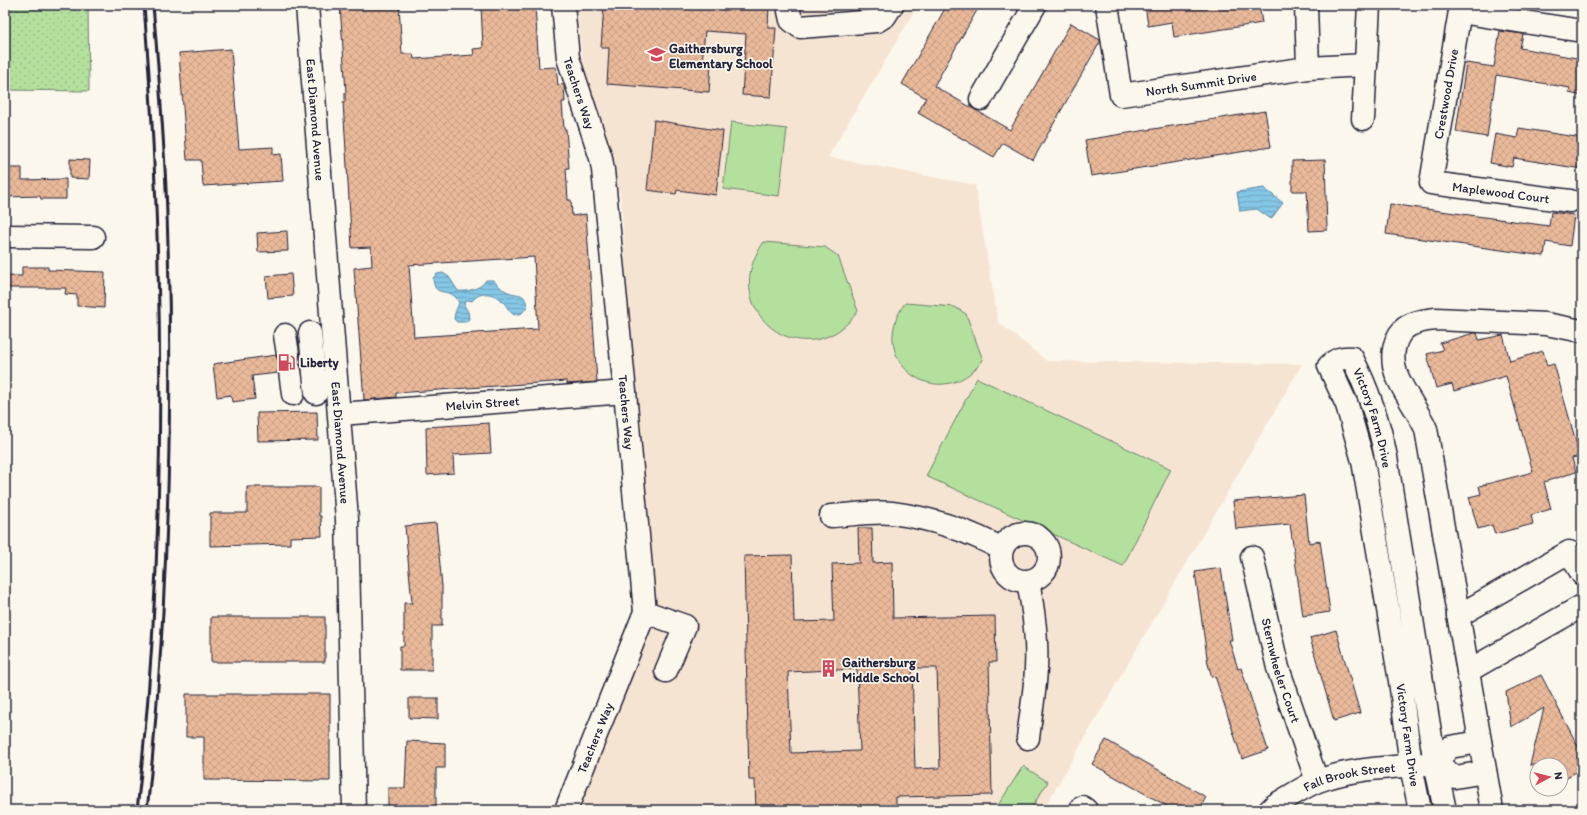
<svg xmlns="http://www.w3.org/2000/svg" width="1587" height="815" font-family="Itim,sans-serif">
  <style>
    .built { fill: #f6e4d3 }
    .grass { fill: #b4e09d; stroke: #6b816c }
    .park { fill: url(#park-dots); stroke: #6b816c }
    .water { fill: url(#water-rules); stroke: #5d84a1 }
    .building { fill: url(#building-cross-hatch); stroke: #22223b; fill-rule: evenodd }
    .lines { fill: none; stroke-linecap: round; stroke-linejoin: round }
    .minor-casing { stroke: #22223b; stroke-width: 25 }
    .minor { stroke: #fbf7ec; stroke-width: 22 }
    .rail { stroke: #22223b; stroke-width: 3 }
    .labels { text-anchor: middle; dominant-baseline: central; stroke-width: 3.5; stroke-linejoin: round; paint-order: stroke }
    .poi-label { font-size: 13px; font-weight: bold; fill: #22223b; stroke: #fbf7ec; text-anchor: start }
    .street-label { font-size: 13px; fill: #22223b; stroke: #fbf7ec }
  </style>
  <defs>
    <pattern id="park-dots" width="8" height="8" patternUnits="userSpaceOnUse"><rect width="8" height="8" fill="#b4e09d"/><path d="M2 2h.1M6 6h.1" fill="none" stroke="#9ac088" stroke-width="1.8" stroke-linecap="round"/></pattern>
    <pattern id="water-rules" width="6" height="5" patternUnits="userSpaceOnUse"><rect width="6" height="5" fill="#84c6e5"/><path d="M0 2.5h6" fill="none" stroke="#72aac5"/></pattern>
    <pattern id="building-cross-hatch" width="8" height="8" patternUnits="userSpaceOnUse"><rect width="8" height="8" fill="#eab99a"/><path d="M0 0l8 8M0 8l8-8" fill="none" stroke="#c89f86"/></pattern>
  </defs>
  <rect width="100%" height="100%" fill="#fbf7ec"/>
  <filter id="ink" filterUnits="userSpaceOnUse"><feTurbulence type="fractalNoise" baseFrequency=".025" numOctaves="2"/><feDisplacementMap in="SourceGraphic" scale="8" xChannelSelector="R" yChannelSelector="G"/><feConvolveMatrix kernelMatrix="1 2 1 2 8 2 1 2 1" color-interpolation-filters="sRGB"/></filter>
  <g filter="url(#ink)">
    <path class="built" d="M 576,5 L 918,5 L 828,157 L 975,185 L 998,322 L 1047,361 L 1302,364 L 1043,810 L 573,810 L 650,620 L 621,198 L 586,86 Z"/>
    <path class="grass" d="M 731,122 L 787,129 L 779,196 L 723,189 Z
      M 764,242 L 825,247 L 838,256 L 858,311 C 808,382 713,311 764,242 Z
      M 905,303 L 955,307 L 966,314 L 983,360 C 940,418 863,361 905,303 Z
      M 977,378 L 1171,469 L 1123,566 L 926,476 Z
      M 1023,766 L 1048,782 L 1030,810 L 995,810 Z"/>
    <path class="park" d="M 5,5 L 88,5 L 89,91 L 5,90 Z"/>
    <path class="water" d="M 1264,188 L 1283,203 L 1271,219 L 1257,209 L 1240,211 L 1237,192 Z
      M 443,273 L 449,277 L 458,291 C 467,292 481,289 486,280 L 493,280 C 497,284 501,289 506,291 C 518,297 525,290 527,307 L 522,313 L 514,315 C 507,310 507,305 502,301 C 493,292 480,291 472,301 L 468,300 L 465,302 L 464,305 L 468,312 L 469,319 L 466,322 L 457,322 L 454,319 L 455,313 L 459,303 C 451,284 434,301 433,278 L 437,274 Z"/>
    <path class="building" d="M 340,5 L 399,5 L 402,54 L 413,54 L 414,59 L 474,55 L 473,49 L 483,48 L 481,5 L 535,5 L 539,68 L 556,67 L 558,85 L 563,84 L 564,85 L 565,102 L 562,102 L 564,129 L 566,129 L 569,168 L 566,168 L 568,200 L 571,200 L 572,216 L 586,214 L 597,382 L 567,384 L 567,381 L 396,393 L 396,397 L 364,400 L 354,268 L 372,266 L 371,247 L 352,248 L 343,102 L 345,102 L 345,92 L 346,92 ZM 534,257 L 538,329 L 414,337 L 409,265 Z
      M 604,5 L 769,5 L 768,28 L 776,28 L 771,97 L 742,95 L 746,34 L 705,31 L 702,62 L 711,63 L 709,92 L 607,84 L 609,48 L 601,48 Z
      M 947,5 L 980,5 L 934,86 L 1010,130 L 1071,23 L 1100,40 L 1100,42 L 1033,160 L 1003,143 L 994,157 L 918,113 L 926,98 L 902,84 Z
      M 1145,5 L 1259,5 L 1262,23 L 1174,37 L 1172,22 L 1148,26 Z
      M 1500,31 L 1523,34 L 1520,48 L 1582,59 L 1582,96 L 1569,93 L 1570,88 L 1496,75 L 1487,137 L 1456,132 L 1466,63 L 1494,67 Z
      M 231,49 L 239,149 L 273,147 L 273,155 L 281,154 L 283,181 L 203,186 L 201,160 L 187,160 L 179,53 Z
      M 1265,111 L 1271,147 L 1091,176 L 1085,140 Z
      M 654,120 L 723,131 L 716,195 L 677,190 L 676,194 L 647,190 Z
      M 1519,128 L 1582,138 L 1582,169 L 1514,158 L 1512,167 L 1490,163 L 1495,134 L 1517,138 Z
      M 70,159 L 90,160 L 89,179 L 70,178 Z
      M 1325,160 L 1327,230 L 1309,231 L 1307,191 L 1292,191 L 1292,161 Z
      M 5,168 L 22,168 L 22,180 L 66,179 L 66,199 L 41,199 L 40,196 L 5,197 Z
      M 1390,204 L 1549,226 L 1551,212 L 1574,215 L 1570,246 L 1546,242 L 1544,256 L 1386,234 Z
      M 287,231 L 288,251 L 258,252 L 257,233 Z
      M 22,267 L 48,267 L 48,270 L 105,272 L 104,308 L 77,306 L 77,295 L 65,294 L 66,288 L 5,288 L 5,276 L 22,276 Z
      M 291,274 L 293,296 L 268,298 L 266,276 Z
      M 1474,333 L 1477,333 L 1479,340 L 1503,335 L 1510,361 L 1543,351 L 1547,366 L 1554,364 L 1580,456 L 1572,458 L 1576,472 L 1544,482 L 1551,509 L 1531,515 L 1533,524 L 1495,534 L 1492,525 L 1478,529 L 1469,497 L 1481,494 L 1479,486 L 1533,472 L 1506,376 L 1454,391 L 1452,384 L 1436,388 L 1427,354 L 1443,350 L 1440,343 Z
      M 276,355 L 280,364 L 278,373 L 252,376 L 255,399 L 232,402 L 231,395 L 217,397 L 213,364 Z
      M 317,412 L 318,440 L 258,441 L 257,413 Z
      M 489,423 L 491,453 L 453,455 L 454,473 L 427,475 L 426,427 Z
      M 247,487 L 319,487 L 319,516 L 321,516 L 322,536 L 290,537 L 290,544 L 210,546 L 210,513 L 247,513 Z
      M 1304,495 L 1309,543 L 1320,541 L 1330,612 L 1303,616 L 1290,524 L 1236,529 L 1233,501 Z
      M 436,523 L 442,586 L 442,626 L 432,626 L 432,670 L 400,670 L 400,646 L 404,646 L 404,603 L 412,603 L 405,526 Z
      M 858,528 L 872,528 L 873,563 L 892,562 L 893,618 L 995,616 L 996,662 L 989,662 L 992,795 L 896,797 L 896,810 L 756,810 L 755,780 L 749,780 L 744,556 L 792,555 L 794,622 L 834,621 L 832,564 L 859,563 ZM 912,668 L 937,668 L 940,768 L 915,769 ZM 857,669 L 860,751 L 791,753 L 788,672 Z
      M 1221,568 L 1232,640 L 1229,640 L 1238,669 L 1241,668 L 1268,750 L 1242,759 L 1215,676 L 1212,677 L 1208,664 L 1195,572 Z
      M 211,617 L 325,617 L 325,662 L 211,662 Z
      M 1336,630 L 1360,713 L 1334,721 L 1310,638 Z
      M 1541,675 L 1582,754 L 1582,769 L 1561,780 L 1561,765 L 1530,765 L 1544,708 L 1511,727 L 1506,692 Z
      M 186,694 L 330,694 L 330,781 L 204,780 L 204,737 L 186,737 Z
      M 409,698 L 438,698 L 438,719 L 409,718 Z
      M 1106,740 L 1206,797 L 1199,810 L 1174,810 L 1092,764 Z
      M 407,741 L 445,743 L 445,768 L 436,768 L 436,808 L 388,809 L 388,788 L 405,788 Z"/>
    <g class="lines">
      <defs>
        <g id="minor">
          <path id="s1" d="M 307,5 L 347,519 L 354,810"/>
          <path id="s2" d="M 563,5 L 568,58 L 601,158 L 603,170 L 625,392 L 645,612 L 566,810"/>
          <path d="M 790,5 L 789,11 L 791,20 L 800,27 L 877,21 L 885,16 L 892,5"/>
          <path id="s3" d="M 1107,5 L 1121,95 L 1308,68 L 1306,5"/>
          <path id="s4" d="M 1461,5 L 1431,183 L 1570,201"/>
          <path d="M 1460,12 L 1582,31"/>
          <path d="M 1308,68 L 1366,65"/>
          <path d="M 981,99 L 1035,5"/>
          <path d="M 1363,119 L 1369,5"/>
          <path d="M 5,236 L 93,237"/>
          <path d="M 310,333 L 316,393"/>
          <path d="M 285,335 L 288,354"/>
          <path d="M 290,371 L 293,394"/>
          <path id="s5" d="M 340,414 L 625,392"/>
          <path d="M 831,516 C 850,515 874,511 892,513 C 931,518 969,531 1002,549"/>
          <circle cx="1025" cy="557" r="24"/>
          <path id="s6" d="M 1252,557 L 1278,668 L 1317,781"/>
          <path d="M 645,612 L 685,626 L 666,671"/>
          <path d="M 1458,616 L 1569,552 L 1582,574"/>
          <path d="M 1468,671 L 1582,606"/>
          <path d="M 1028,738 C 1032,706 1038,674 1036,642 C 1035,622 1032,602 1028,581"/>
          <path d="M 1435,763 L 1455,777 L 1485,772"/>
          <path d="M 1435,763 L 1450,747 L 1480,742"/>
          <path d="M 1082,807 L 1086,810"/>
          <path id="s7" d="M 1270,810 L 1275,805 C 1289,797 1303,787 1318,781 C 1352,768 1389,768 1425,764"/>
          <path id="s8" d="M 1420,810 L 1411,766 L 1400,681 L 1363,461 L 1347,405 L 1329,366 C 1336,359 1342,357 1352,358 C 1368,389 1379,422 1386,457 L 1435,763 L 1445,810"/>
          <path d="M 1492,810 L 1426,429 C 1418,411 1406,396 1398,378 C 1391,363 1391,342 1404,329 C 1412,322 1425,320 1436,319 L 1546,324 L 1582,331"/>
        </g>
      </defs>
      <use href="#minor" class="minor-casing"/>
      <use href="#minor" class="minor"/>
      <path class="rail" d="M 137,810 C 168,543 165,273 144,5
        M 147,810 C 155,744 159,678 163,612 C 170,480 172,348 167,215 C 165,145 159,75 153,5"/>
    </g>
  </g>
  <defs>
    <symbol id="school-bare" viewBox="-9 -9 18 18"><path d="M0-5L7-2L0 1L-7-2ZM-4 1L0 2.5L4 1V4Q0 6-4 4Z" fill="#d1495b" stroke="#fbf7ec" stroke-width="2.5" paint-order="stroke"/></symbol>
    <symbol id="fuel-bare" viewBox="-9 -9 18 18"><path d="M-5.5-6h7V0h2V4h1.3V-2.5L3-4.5l.8-.8L6-3V5H2.5V1h-1V6h-7ZM-4.2-4.7v3.2H.2V-4.7Z" fill="#d1495b" stroke="#fbf7ec" stroke-width="2.5" paint-order="stroke"/></symbol>
    <symbol id="building-bare" viewBox="-9 -9 18 18"><path d="M-4-6H4V6H1V3H-1V6H-4ZM-2.5-4.3h1.7v1.8h-1.7ZM.8-4.3h1.7v1.8H.8ZM-2.5-1h1.7V.8h-1.7ZM.8-1h1.7V.8H.8Z" fill="#d1495b" stroke="#fbf7ec" stroke-width="2.5" paint-order="stroke"/></symbol>
  </defs>
  <g fill-rule="evenodd">
    <use href="#school-bare" x="644" y="42" width="25" height="25"/>
    <use href="#fuel-bare" x="274" y="350" width="25" height="25"/>
    <use href="#building-bare" x="816" y="656" width="25" height="25"/>
  </g>
  <g class="labels">
    <g class="poi-label">
      <text x="669" y="48">Gaithersburg<tspan x="669" dy="15">Elementary School</tspan></text>
      <text x="300" y="362">Liberty</text>
      <text x="842" y="662">Gaithersburg<tspan x="842" dy="15">Middle School</tspan></text>
    </g>
    <g class="street-label">
      <text stroke="none"><textPath href="#s3" startOffset="172">North Summit Drive</textPath></text>
      <text stroke="none"><textPath href="#s2" startOffset="90">Teachers Way</textPath></text>
      <text transform="translate(1446 94) rotate(-80)">Crestwood Drive</text>
      <text stroke="none"><textPath href="#s1" startOffset="115">East Diamond Avenue</textPath></text>
      <text stroke="none"><textPath href="#s4" startOffset="251">Maplewood Court</textPath></text>
      <text stroke="none"><textPath href="#s5" startOffset="143">Melvin Street</textPath></text>
      <text stroke="none"><textPath href="#s2" startOffset="414">Teachers Way</textPath></text>
      <text stroke="none"><textPath href="#s8" startOffset="544">Victory Farm Drive</textPath></text>
      <text stroke="none"><textPath href="#s1" startOffset="439">East Diamond Avenue</textPath></text>
      <text stroke="none"><textPath href="#s6" startOffset="117">Sternwheeler Court</textPath></text>
      <text transform="translate(1408 735) rotate(82)">Victory Farm Drive</text>
      <text transform="translate(595 738) rotate(-68)">Teachers Way</text>
      <text stroke="none"><textPath href="#s7" startOffset="88">Fall Brook Street</textPath></text>
    </g>
  </g>
  <rect width="1587" height="815" fill="none" stroke="#fbf7ec" stroke-width="20"/>
  <rect x="10" y="10" width="1567" height="795" fill="none" stroke="#22223b" stroke-width="1.5" filter="url(#ink)"/>
  <g transform="translate(1549 777) rotate(83)"><circle r="19" fill="#fbf7ec" stroke="#a4a2a5"/>
  <path d="M0-3L7 15L0 10L-7 15Z" fill="#d1495b"/>
  <text y="-6" font-size="11" font-weight="bold" text-anchor="middle" fill="#22223b">N</text>
  </g>
</svg>
